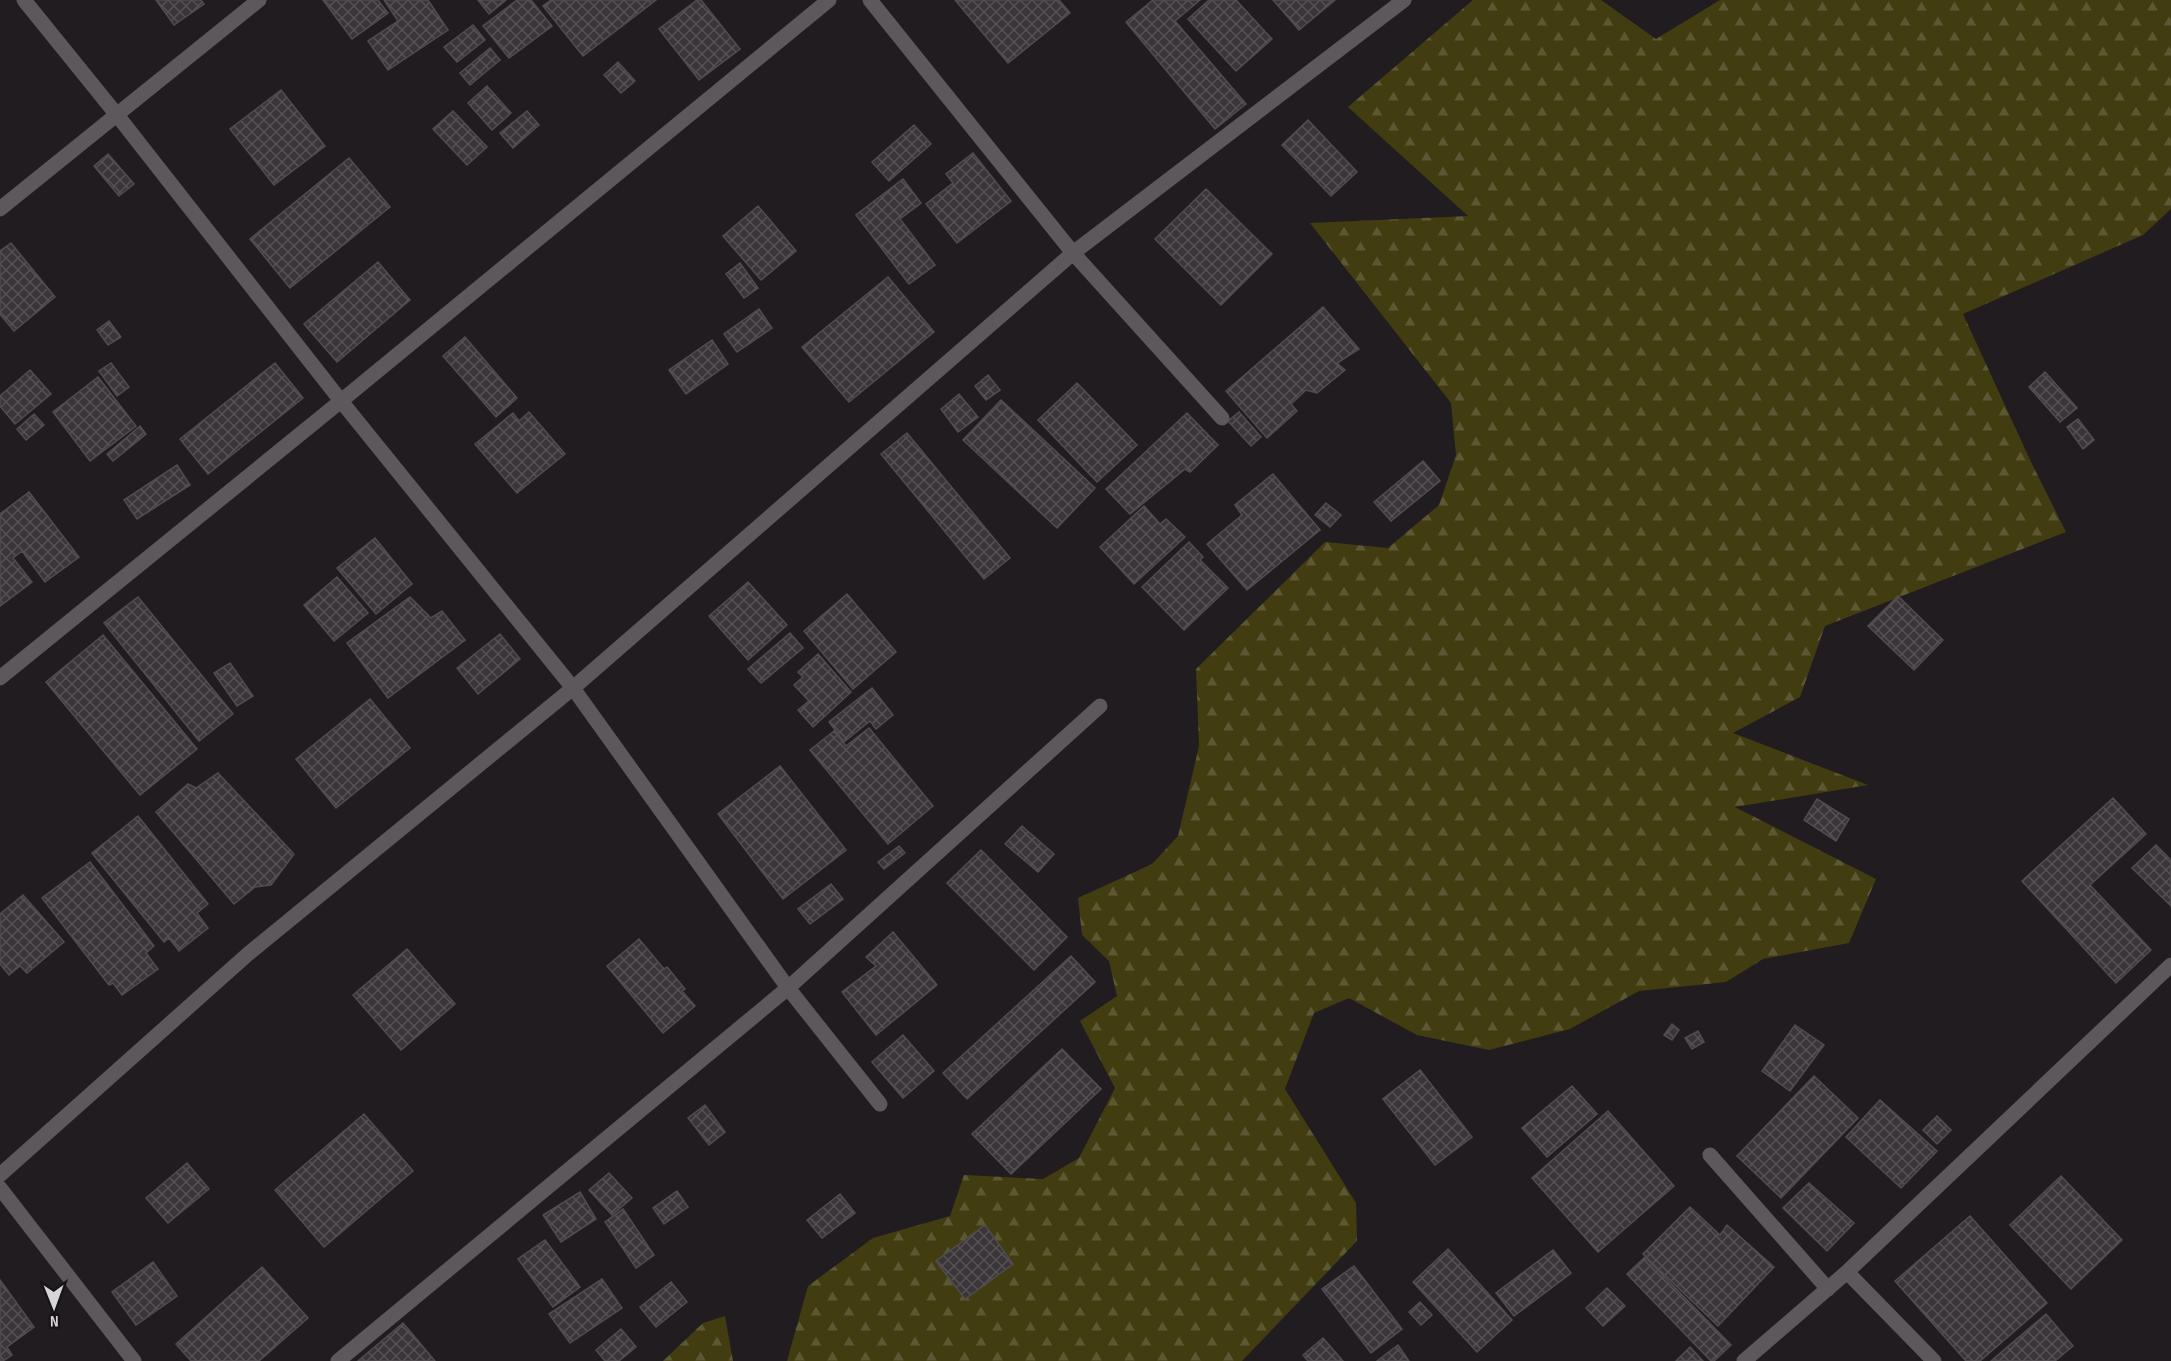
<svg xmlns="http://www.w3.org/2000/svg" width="2171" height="1361" font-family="'Sofia Sans Condensed',sans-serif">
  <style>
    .forest { fill: url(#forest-firs) }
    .building { fill: url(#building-cross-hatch); stroke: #514c50; stroke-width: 1.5 }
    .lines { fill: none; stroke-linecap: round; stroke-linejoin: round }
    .street { stroke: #5d585c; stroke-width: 15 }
  </style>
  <defs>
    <pattern id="forest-firs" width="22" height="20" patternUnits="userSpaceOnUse" patternTransform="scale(1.5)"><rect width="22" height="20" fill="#423c11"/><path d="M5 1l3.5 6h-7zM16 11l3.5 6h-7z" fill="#5d5733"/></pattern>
    <pattern id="building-cross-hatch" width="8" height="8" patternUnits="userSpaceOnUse" patternTransform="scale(1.5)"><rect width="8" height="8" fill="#3a3539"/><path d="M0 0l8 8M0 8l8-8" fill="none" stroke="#565155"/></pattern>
  </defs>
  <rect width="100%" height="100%" fill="#201c20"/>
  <path class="forest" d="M 1473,0 L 1601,0 L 1656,39 L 1720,0 L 2171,0 L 2171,209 L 2143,235 L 1963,314 L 2031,462 L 2066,532 L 1825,626 L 1800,697 L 1733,733 L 1868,785 L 1735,807 L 1876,879 L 1849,943 L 1763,959 L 1726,982 L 1639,991 L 1570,1029 L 1489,1050 L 1417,1035 L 1349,998 L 1314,1013 L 1285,1089 L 1356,1203 L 1357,1241 L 1242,1361 L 787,1361 L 808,1286 L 873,1238 L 950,1216 L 964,1175 L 1043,1179 L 1079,1158 L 1115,1088 L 1080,1021 L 1117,996 L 1109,961 L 1082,935 L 1078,898 L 1152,864 L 1178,836 L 1199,746 L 1196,669 L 1325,542 L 1388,548 L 1439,505 L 1456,455 L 1451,403 L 1310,223 L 1468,216 L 1348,107 Z
    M 725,1316 L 733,1361 L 663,1361 L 703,1323 Z"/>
  <path class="building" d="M 156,0 L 201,0 L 204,4 L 174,25 Z
    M 323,0 L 378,0 L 388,13 L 352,39 Z
    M 384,0 L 428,0 L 448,30 L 388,70 L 368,41 L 398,21 Z
    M 478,0 L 506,0 L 489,14 Z
    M 517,0 L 531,0 L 552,26 L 509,58 L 483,26 Z
    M 551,0 L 656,0 L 583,56 L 543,6 Z
    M 697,0 L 701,0 L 740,49 L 699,80 L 659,29 Z
    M 955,0 L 1059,0 L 1070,13 L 1008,63 Z
    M 1153,0 L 1200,0 L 1175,21 L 1246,104 L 1215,129 L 1126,22 Z
    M 1209,0 L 1236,0 L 1272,39 L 1236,71 L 1188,19 Z
    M 1273,0 L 1335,0 L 1299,30 Z
    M 473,25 L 485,40 L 457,62 L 444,47 Z
    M 490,48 L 500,60 L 470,85 L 460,73 Z
    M 618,62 L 635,81 L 621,93 L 604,75 Z
    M 487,86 L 511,113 L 492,130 L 468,103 Z
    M 281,90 L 325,146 L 274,185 L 230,129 Z
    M 453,111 L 487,147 L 467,165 L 433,129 Z
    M 527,111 L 539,125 L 513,148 L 500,133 Z
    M 1308,120 L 1357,172 L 1331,196 L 1282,145 Z
    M 914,125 L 931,144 L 889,181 L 872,162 Z
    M 973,153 L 1011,201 L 957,243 L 926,204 L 953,183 L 946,174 Z
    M 108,154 L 134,184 L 119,196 L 94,166 Z
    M 349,158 L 390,207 L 290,288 L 250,239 Z
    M 903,179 L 921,203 L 900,219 L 935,265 L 909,284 L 856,215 Z
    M 1206,189 L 1272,254 L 1221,305 L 1155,239 Z
    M 758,206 L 796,251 L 761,280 L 723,236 Z
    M 11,243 L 55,297 L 14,331 L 0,314 L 0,251 Z
    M 378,262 L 410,300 L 337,362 L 304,324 Z
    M 740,263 L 758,288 L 744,298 L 726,274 Z
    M 888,277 L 934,332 L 849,402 L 802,347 Z
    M 1323,307 L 1359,349 L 1337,363 L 1345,370 L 1317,393 L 1306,390 L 1291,404 L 1297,411 L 1267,438 L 1226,391 Z
    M 759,309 L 772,328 L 737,352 L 724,334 Z
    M 109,321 L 121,337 L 108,345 L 97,330 Z
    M 465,337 L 517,398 L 496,417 L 443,356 Z
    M 712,340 L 728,364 L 686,394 L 669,370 Z
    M 111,363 L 129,387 L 117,396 L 99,371 Z
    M 275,363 L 303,398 L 208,474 L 180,439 Z
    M 30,370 L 51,394 L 15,424 L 0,406 L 0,396 Z
    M 2045,372 L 2077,408 L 2060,422 L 2029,387 Z
    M 988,375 L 1000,390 L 986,400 L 975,386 Z
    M 98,377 L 136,426 L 90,461 L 53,412 Z
    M 1077,383 L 1137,445 L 1097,482 L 1038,420 Z
    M 959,394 L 978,417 L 958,432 L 941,409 Z
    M 1001,400 L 1095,488 L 1057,528 L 963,440 Z
    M 529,412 L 565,454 L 517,493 L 475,444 L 513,413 L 519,421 Z
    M 1239,412 L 1261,437 L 1251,446 L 1228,421 Z
    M 1187,413 L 1218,445 L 1190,472 L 1185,469 L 1130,514 L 1106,489 Z
    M 34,414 L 44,425 L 26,440 L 17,429 Z
    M 2078,419 L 2094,440 L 2083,449 L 2067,427 Z
    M 140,426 L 146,434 L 113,461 L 107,454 Z
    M 907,433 L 1010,558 L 984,579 L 881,454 Z
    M 1423,461 L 1440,481 L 1391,521 L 1374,502 Z
    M 177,465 L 190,485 L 137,519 L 124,500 Z
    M 1273,474 L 1320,530 L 1247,590 L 1207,544 L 1242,515 L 1235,505 Z
    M 29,492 L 79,557 L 45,582 L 22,551 L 13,558 L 32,582 L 0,606 L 0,514 Z
    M 1326,503 L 1341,515 L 1330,527 L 1315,515 Z
    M 1144,506 L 1160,524 L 1166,519 L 1185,537 L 1134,584 L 1100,547 Z
    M 375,538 L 412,584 L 376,614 L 337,568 Z
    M 1189,542 L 1203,557 L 1200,560 L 1228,588 L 1184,630 L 1142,587 Z
    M 337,577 L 368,613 L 334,641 L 304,605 Z
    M 748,582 L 787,625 L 748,660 L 709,616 Z
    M 847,594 L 896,652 L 853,689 L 804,631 Z
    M 1898,596 L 1943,640 L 1914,670 L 1868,626 Z
    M 138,597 L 233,714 L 199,741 L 104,623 Z
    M 410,597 L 431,618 L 442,611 L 465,640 L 388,698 L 347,643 Z
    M 790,633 L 803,648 L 761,683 L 748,669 Z
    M 500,634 L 520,659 L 478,694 L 457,668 Z
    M 103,635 L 197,749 L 140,795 L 46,682 Z
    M 818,654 L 851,692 L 813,727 L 798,710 L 809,701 L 794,685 L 803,677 L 798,672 Z
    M 230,663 L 253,696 L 237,706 L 214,673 Z
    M 872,688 L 893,715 L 876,729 L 870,721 L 844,742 L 829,722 Z
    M 370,699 L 410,748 L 336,808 L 296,759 Z
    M 869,728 L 933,806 L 888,844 L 810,750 L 834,731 L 846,746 Z
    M 780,766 L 846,850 L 783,899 L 718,814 Z
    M 218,773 L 294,854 L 271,885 L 255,887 L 234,904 L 156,812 L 188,784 L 196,788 Z
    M 2113,798 L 2146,834 L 2090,885 L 2151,950 L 2116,983 L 2022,881 Z
    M 1817,799 L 1849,819 L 1836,841 L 1804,820 Z
    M 138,816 L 208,904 L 197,913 L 208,928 L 179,951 L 169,938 L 164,942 L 92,853 Z
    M 1022,826 L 1054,854 L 1038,872 L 1005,844 Z
    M 2156,845 L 2171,860 L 2171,906 L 2132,868 Z
    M 899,846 L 905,853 L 884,869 L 878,862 Z
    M 981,850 L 1067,937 L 1034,970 L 947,883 Z
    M 90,862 L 154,946 L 146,953 L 158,969 L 122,995 L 113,983 L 109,985 L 42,898 Z
    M 831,884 L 843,899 L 810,924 L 798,909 Z
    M 23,895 L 64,942 L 27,973 L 20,966 L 9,975 L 0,964 L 0,914 Z
    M 893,932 L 937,985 L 876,1035 L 842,992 L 876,966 L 866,957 Z
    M 639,939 L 664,969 L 667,967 L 685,989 L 682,991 L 695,1006 L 663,1033 L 607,966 Z
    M 407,949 L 455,1004 L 401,1050 L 353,995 Z
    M 1071,956 L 1095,982 L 967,1099 L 943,1073 Z
    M 1672,1024 L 1679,1030 L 1672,1040 L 1664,1035 Z
    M 1795,1025 L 1824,1045 L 1790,1091 L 1762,1071 Z
    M 1698,1031 L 1704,1042 L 1692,1049 L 1685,1038 Z
    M 903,1035 L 934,1071 L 903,1098 L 872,1062 Z
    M 1062,1049 L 1101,1089 L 1011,1174 L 972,1134 Z
    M 1420,1070 L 1472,1137 L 1435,1165 L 1383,1099 Z
    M 1814,1076 L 1858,1118 L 1781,1198 L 1737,1156 Z
    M 1572,1086 L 1597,1114 L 1547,1157 L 1522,1128 Z
    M 1880,1100 L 1937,1151 L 1901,1188 L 1846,1137 Z
    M 705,1105 L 725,1132 L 709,1145 L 688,1118 Z
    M 1608,1111 L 1674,1186 L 1598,1252 L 1532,1178 Z
    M 364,1114 L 413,1171 L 324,1247 L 275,1190 Z
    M 1937,1116 L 1951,1130 L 1937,1144 L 1923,1130 Z
    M 187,1163 L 209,1189 L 168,1223 L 146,1198 Z
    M 609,1173 L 632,1198 L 612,1215 L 589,1190 Z
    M 2061,1176 L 2122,1240 L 2071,1289 L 2010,1225 Z
    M 1809,1183 L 1854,1223 L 1827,1251 L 1783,1208 Z
    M 677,1191 L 688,1207 L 664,1224 L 653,1208 Z
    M 580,1192 L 596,1219 L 561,1242 L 543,1215 Z
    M 840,1194 L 855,1213 L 822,1238 L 807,1220 Z
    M 1690,1207 L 1720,1235 L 1727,1225 L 1774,1267 L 1718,1326 L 1643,1254 Z
    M 623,1209 L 654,1255 L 636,1268 L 605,1222 Z
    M 1970,1216 L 2047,1303 L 1980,1361 L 1966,1361 L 1895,1281 Z
    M 985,1225 L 1013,1264 L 965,1299 L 936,1261 Z
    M 545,1240 L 580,1287 L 553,1307 L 518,1259 Z
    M 1448,1249 L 1512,1320 L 1477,1352 L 1413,1282 Z
    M 1553,1250 L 1571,1273 L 1514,1316 L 1496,1293 Z
    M 1645,1257 L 1731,1345 L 1714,1361 L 1711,1361 L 1627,1274 Z
    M 153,1262 L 177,1296 L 136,1325 L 112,1292 Z
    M 1354,1266 L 1402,1329 L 1371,1353 L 1322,1289 Z
    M 262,1267 L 308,1318 L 259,1361 L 191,1361 L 176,1344 Z
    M 602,1279 L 622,1308 L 570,1343 L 549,1314 Z
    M 0,1280 L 34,1327 L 7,1347 L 12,1355 L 3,1361 L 0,1361 Z
    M 671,1282 L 687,1302 L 656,1327 L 640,1307 Z
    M 1607,1288 L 1625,1306 L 1603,1326 L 1586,1308 Z
    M 1420,1302 L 1432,1315 L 1421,1325 L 1409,1312 Z
    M 2046,1314 L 2073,1346 L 2055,1361 L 1991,1361 Z
    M 403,1323 L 435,1361 L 358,1361 Z
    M 621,1329 L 636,1347 L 619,1361 L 605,1361 L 596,1350 Z
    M 1323,1338 L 1343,1361 L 1308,1361 L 1303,1355 Z
    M 1398,1345 L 1409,1361 L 1377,1361 Z
    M 1690,1347 L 1703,1361 L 1676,1361 Z"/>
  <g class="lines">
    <path class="street" d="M 24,0 L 117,115 L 341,401 L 573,688 L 788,988 L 880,1104
      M 870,0 L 1073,253 L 1222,418
      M 0,209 L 259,0
      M 0,678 L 341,401 L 829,0
      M 1710,1155 L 1828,1289
      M 0,1175 L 248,954 L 573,688 L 1073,253 L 1404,0
      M 0,1188 L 134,1361
      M 1847,1272 L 1934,1361
      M 338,1361 L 788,988 L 1100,706
      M 1744,1361 L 1847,1272 L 2171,965"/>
  </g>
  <g transform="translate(54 1307) rotate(179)" stroke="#171317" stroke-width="4.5" paint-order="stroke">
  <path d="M0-4.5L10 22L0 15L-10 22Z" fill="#d8d5d7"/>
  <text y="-9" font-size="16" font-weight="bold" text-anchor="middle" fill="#d8d5d7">N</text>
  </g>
</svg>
